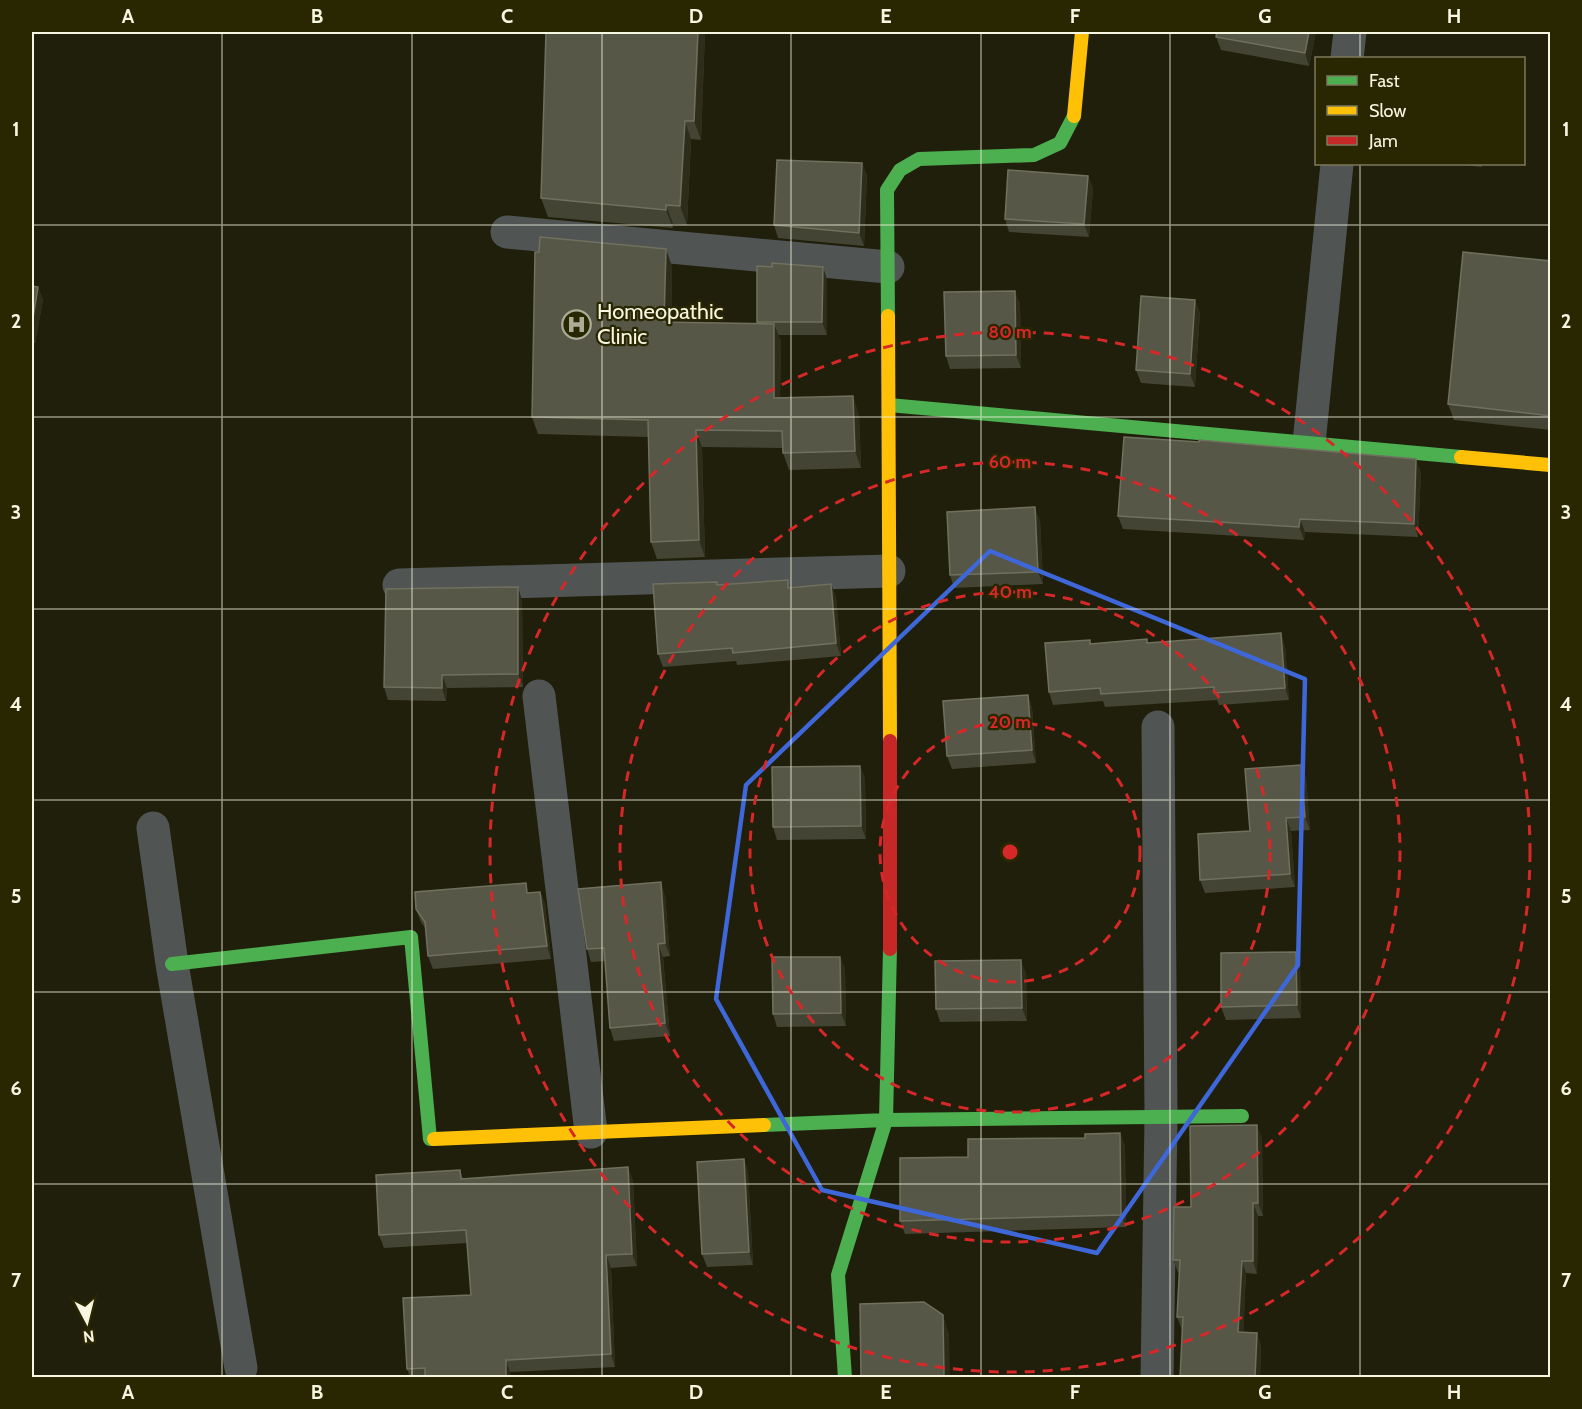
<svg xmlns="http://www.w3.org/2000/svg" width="1582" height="1409" font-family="Cabin,sans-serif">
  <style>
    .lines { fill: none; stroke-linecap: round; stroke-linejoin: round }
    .street { stroke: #505554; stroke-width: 33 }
    .fast { stroke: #4caf50; stroke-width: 14 }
    .slow { stroke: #ffc107; stroke-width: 14 }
    .jam { stroke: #c62828; stroke-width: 14 }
    .wall { fill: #444434 }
    .shaded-wall { fill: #2e2d1c }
    .building { fill: #575747; stroke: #70705f; stroke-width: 1.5 }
    .marked { fill: none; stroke: #3e67d9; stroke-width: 4.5; stroke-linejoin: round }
    .grid { fill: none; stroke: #f6f6e1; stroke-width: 1.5; stroke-opacity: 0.55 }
    .ring { fill: none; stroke: #d62828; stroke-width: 3; stroke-dasharray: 10 8 }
    .labels { text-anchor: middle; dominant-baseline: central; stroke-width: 4.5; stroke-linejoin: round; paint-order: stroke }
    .poi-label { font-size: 22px; fill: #f6f6e1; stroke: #292702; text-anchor: start }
    .centre { fill: #d62828; stroke: #292702; stroke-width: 3 }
    .ring-label { font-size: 18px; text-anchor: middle; font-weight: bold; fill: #d62828; stroke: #292702; stroke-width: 4.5; stroke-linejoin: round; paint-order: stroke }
    .neatline { fill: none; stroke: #f6f6e1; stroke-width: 2 }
    .grid-label { font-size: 20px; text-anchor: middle; font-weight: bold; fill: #f6f6e1 }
  </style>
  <rect width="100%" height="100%" fill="#201f0b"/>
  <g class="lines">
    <path class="street" d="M 1347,58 L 1350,32
      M 507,232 L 888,267
      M 1309,443 L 1337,164
      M 399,585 L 889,571
      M 539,696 L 591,1132
      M 153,828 L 172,964 L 241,1368
      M 1157,1378 L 1161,1117 L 1158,727"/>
    <path class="fast" d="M 888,316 L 887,190 L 900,170 L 919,159 L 1034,155 L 1060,143 L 1074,116
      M 889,405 L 1461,457
      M 172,964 L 411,937 L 430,1139 L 434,1139
      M 764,1125 L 886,1120 L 1242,1116
      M 845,1378 L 838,1275 L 886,1120 L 890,949"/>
    <path class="slow" d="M 1074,116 L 1082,32
      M 888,316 L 890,741
      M 1461,457 L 1550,465
      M 434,1139 L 764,1125"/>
    <path class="jam" d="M 890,949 L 890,741"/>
  </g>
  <path class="wall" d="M 705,32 L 701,140 L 691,139 L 687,225 L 673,224 L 673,228 L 548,217 L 541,198 Z
    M 1217,32 L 1316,32 L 1309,66 L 1221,50 L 1216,37 Z
    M 862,163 L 867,176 L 864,246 L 778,238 L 774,225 Z
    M 1456,164 L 1482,164 L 1482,167 Z
    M 1088,176 L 1093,189 L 1089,237 L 1009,232 L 1005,219 Z
    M 1551,261 L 1551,430 L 1454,420 L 1448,404 Z
    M 672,266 L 671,322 L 757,324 L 757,322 L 823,267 L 827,280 L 827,335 L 778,335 L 781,341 L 780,398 L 859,414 L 861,468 L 789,470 L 783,453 L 783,448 L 702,447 L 705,557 L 657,559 L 651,542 L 648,437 L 538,434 L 532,417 Z
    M 32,286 L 38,287 L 43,300 L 35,343 L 32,343 Z
    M 1020,303 L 1021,368 L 950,369 L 946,356 Z
    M 1200,312 L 1195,387 L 1141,383 L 1136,370 Z
    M 1421,472 L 1418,537 L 1305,532 L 1304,540 L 1123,529 L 1118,516 Z
    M 1040,520 L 1043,584 L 954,588 L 950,575 Z
    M 788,580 L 790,587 L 831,584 L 836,597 L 841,656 L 737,665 L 736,661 L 663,667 L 658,654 L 717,582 L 718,585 Z
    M 522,600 L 523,687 L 447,688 L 446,701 L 388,700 L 384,687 Z
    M 1090,640 L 1091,644 L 1148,643 L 1285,646 L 1289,700 L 1219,705 L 1217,700 L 1105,707 L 1103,701 L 1053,705 L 1049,692 Z
    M 1028,695 L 1032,708 L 1036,763 L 952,769 L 947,756 Z
    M 1301,765 L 1306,778 L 1310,830 L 1291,831 L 1295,887 L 1205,893 L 1200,880 L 1250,831 Z
    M 860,766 L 865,779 L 866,839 L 777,840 L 773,827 Z
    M 529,892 L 540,892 L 545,904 L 551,959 L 433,969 L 428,956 L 426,929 L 421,922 L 416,909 Z
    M 665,895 L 670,956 L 663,957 L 670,1036 L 614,1041 L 610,1028 L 605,961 L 591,962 L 587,949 Z
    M 1296,952 L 1300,965 L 1301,1018 L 1226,1020 L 1221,1007 Z
    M 840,957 L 845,969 L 846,1026 L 777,1027 L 773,1014 Z
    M 1026,973 L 1027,1021 L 940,1022 L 936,1009 Z
    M 1120,1133 L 1125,1146 L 1126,1227 L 905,1234 L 900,1221 L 968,1157 Z
    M 1262,1138 L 1263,1216 L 1258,1216 L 1257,1274 L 1246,1273 L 1243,1332 L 1261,1345 L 1260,1377 L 1180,1377 L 1182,1330 L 1177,1317 L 1180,1272 L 1178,1272 L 1173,1260 L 1191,1207 Z
    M 744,1159 L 748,1172 L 753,1265 L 707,1267 L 702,1254 Z
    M 460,1170 L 463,1179 L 633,1180 L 637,1266 L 611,1268 L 615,1367 L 510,1372 L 511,1377 L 410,1377 L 407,1369 L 471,1295 L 467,1243 L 384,1248 L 379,1235 Z"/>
  <path class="shaded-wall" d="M 698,32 L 705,32 L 701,140 L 694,121 Z
    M 1309,32 L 1316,32 L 1309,66 L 1305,53 Z
    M 685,121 L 691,139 L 687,225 L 680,206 Z
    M 862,163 L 867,176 L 864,246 L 859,233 Z
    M 1088,176 L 1093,189 L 1089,237 L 1084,224 Z
    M 666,205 L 673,224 L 673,228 L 666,210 Z
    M 666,249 L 672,266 L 671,339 L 664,322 Z
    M 823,267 L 827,280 L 827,335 L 822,322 Z
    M 38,287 L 43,300 L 35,343 L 32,334 L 32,324 Z
    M 1015,291 L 1020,303 L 1021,368 L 1016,355 Z
    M 1195,300 L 1200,312 L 1195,387 L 1190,374 Z
    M 774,324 L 781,341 L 780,415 L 774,398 Z
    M 853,396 L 859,414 L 861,468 L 855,451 Z
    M 696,430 L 702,447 L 705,557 L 699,540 Z
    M 1416,459 L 1421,472 L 1418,537 L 1414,524 Z
    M 1035,507 L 1040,520 L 1043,584 L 1038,572 Z
    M 1300,519 L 1305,532 L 1304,540 L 1299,527 Z
    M 831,584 L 836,597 L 841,656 L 836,643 Z
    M 518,587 L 522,600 L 523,687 L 518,674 Z
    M 1281,633 L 1285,646 L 1289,700 L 1285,688 Z
    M 442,675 L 447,688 L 446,701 L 442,688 Z
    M 1028,695 L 1032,708 L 1036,763 L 1032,750 Z
    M 1301,765 L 1306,778 L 1310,830 L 1305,817 Z
    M 860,766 L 865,779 L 866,839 L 861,826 Z
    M 1286,818 L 1291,831 L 1295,887 L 1290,874 Z
    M 661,882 L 665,895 L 670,956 L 665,943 Z
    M 540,892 L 545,904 L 551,959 L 547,946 Z
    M 658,944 L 663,957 L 670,1036 L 665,1023 Z
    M 1296,952 L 1300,965 L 1301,1018 L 1297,1005 Z
    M 840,957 L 845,969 L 846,1026 L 841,1013 Z
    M 1021,960 L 1026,973 L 1027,1021 L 1022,1008 Z
    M 1257,1125 L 1262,1138 L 1263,1216 L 1258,1203 Z
    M 1120,1133 L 1125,1146 L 1126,1227 L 1121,1215 Z
    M 744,1159 L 748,1172 L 753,1265 L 749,1252 Z
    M 628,1167 L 633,1180 L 637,1266 L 632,1254 Z
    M 1253,1203 L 1258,1216 L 1257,1274 L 1253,1261 Z
    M 606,1255 L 611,1268 L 615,1367 L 611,1354 Z
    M 1242,1261 L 1246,1273 L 1243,1345 L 1238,1332 Z
    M 943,1315 L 949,1334 L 950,1377 L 944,1377 Z
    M 1257,1333 L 1261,1345 L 1260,1377 L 1255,1377 Z
    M 506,1360 L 510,1372 L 511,1377 L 506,1377 Z"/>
  <path class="building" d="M 546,32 L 698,32 L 694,121 L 685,121 L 680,206 L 666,205 L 666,210 L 541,198 Z
    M 1217,32 L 1309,32 L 1305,53 L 1216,37 Z
    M 777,160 L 862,163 L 859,233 L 774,225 Z
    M 1008,170 L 1088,176 L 1084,224 L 1005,219 Z
    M 540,237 L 666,249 L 664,322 L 774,324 L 774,398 L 853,396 L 855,451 L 783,453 L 782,431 L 696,430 L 699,540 L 651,542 L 648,420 L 532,417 L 535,252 L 539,252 Z
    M 1463,252 L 1551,261 L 1551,416 L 1448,404 Z
    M 772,263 L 823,267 L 822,322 L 757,322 L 757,266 L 772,267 Z
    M 32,286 L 38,287 L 32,324 Z
    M 1015,291 L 1016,355 L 946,356 L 944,292 Z
    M 1141,296 L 1195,300 L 1190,374 L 1136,370 Z
    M 1124,437 L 1199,442 L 1199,440 L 1416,459 L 1414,524 L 1300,519 L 1299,527 L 1118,516 Z
    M 1035,507 L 1038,572 L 950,575 L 947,512 Z
    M 788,580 L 788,588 L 831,584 L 836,643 L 733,653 L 732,648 L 658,654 L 653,584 L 717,582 L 717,585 Z
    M 518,587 L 518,674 L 442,675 L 442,688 L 384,687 L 386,589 Z
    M 1281,633 L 1285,688 L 1214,693 L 1214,687 L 1101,694 L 1100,688 L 1049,692 L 1045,643 L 1090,640 L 1090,644 L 1147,639 L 1147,643 Z
    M 1028,695 L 1032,750 L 947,756 L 943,701 Z
    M 1301,765 L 1305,817 L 1286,818 L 1290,874 L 1200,880 L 1198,834 L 1250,831 L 1245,769 Z
    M 860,766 L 861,826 L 773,827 L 772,767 Z
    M 661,882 L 665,943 L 658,944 L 665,1023 L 610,1028 L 604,948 L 587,949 L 578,889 Z
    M 526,883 L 527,893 L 540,892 L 547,946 L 428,956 L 425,922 L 416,909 L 415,892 Z
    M 1296,952 L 1297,1005 L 1221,1007 L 1221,953 Z
    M 772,957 L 840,957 L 841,1013 L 773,1014 Z
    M 1021,960 L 1022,1008 L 936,1009 L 935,961 Z
    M 1257,1125 L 1258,1203 L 1253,1203 L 1253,1261 L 1242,1261 L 1238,1332 L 1257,1333 L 1255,1377 L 1180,1377 L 1183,1317 L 1177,1317 L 1180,1260 L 1173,1260 L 1174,1207 L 1191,1207 L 1190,1126 Z
    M 1120,1133 L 1121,1215 L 900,1221 L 900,1158 L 968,1157 L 968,1139 L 1085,1138 L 1085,1134 Z
    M 744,1159 L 749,1252 L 702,1254 L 697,1162 Z
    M 628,1167 L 632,1254 L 606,1255 L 611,1354 L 506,1360 L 506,1377 L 425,1377 L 425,1368 L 407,1369 L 403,1298 L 471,1295 L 466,1230 L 379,1235 L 376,1175 L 460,1170 L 461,1179 Z
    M 924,1302 L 943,1315 L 944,1377 L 861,1377 L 860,1304 Z"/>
  <path class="marked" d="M 990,551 L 1305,679 L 1298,965 L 1097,1253 L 822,1190 L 716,999 L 746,785 Z"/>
  <path class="grid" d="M 222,32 L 222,1378M 412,32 L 412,1378M 602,32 L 602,1378M 791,32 L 791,1378M 981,32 L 981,1378M 1170,32 L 1170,1378M 1360,32 L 1360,58M 1360,164 L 1360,1378M 32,225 L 1550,225M 32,417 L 1550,417M 32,609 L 1550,609M 32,800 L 1550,800M 32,992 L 1550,992M 32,1184 L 1550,1184"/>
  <g class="ring">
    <circle cx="1010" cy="852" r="130"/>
    <circle cx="1010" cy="852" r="260"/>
    <circle cx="1010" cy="852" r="390"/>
    <circle cx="1010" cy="852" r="520"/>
  </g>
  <defs>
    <symbol id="hospital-ring" viewBox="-11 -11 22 22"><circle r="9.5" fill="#292702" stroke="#abab96" stroke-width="1.5"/><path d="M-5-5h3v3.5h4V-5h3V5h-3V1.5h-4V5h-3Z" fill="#abab96"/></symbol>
  </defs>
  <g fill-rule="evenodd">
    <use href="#hospital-ring" x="560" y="308" width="33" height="33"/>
  </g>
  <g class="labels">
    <g class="poi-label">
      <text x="597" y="311">Homeopathic<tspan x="597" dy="25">Clinic</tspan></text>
    </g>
  </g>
  <circle cx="1010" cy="852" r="9" class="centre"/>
  <g class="ring-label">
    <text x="1010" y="338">80 m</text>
    <text x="1010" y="468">60 m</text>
    <text x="1010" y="598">40 m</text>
    <text x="1010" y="728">20 m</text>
  </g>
  <rect width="1582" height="1409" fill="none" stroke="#292702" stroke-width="66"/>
  <rect x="1315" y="57" width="210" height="108" fill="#292702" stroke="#7b7a5b" stroke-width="1.5"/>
  <rect x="1327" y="76" width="30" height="9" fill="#4caf50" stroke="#7b7a5b" stroke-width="1.5"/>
  <text x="1369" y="87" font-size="18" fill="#f6f6e1">Fast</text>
  <rect x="1327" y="106" width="30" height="9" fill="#ffc107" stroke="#7b7a5b" stroke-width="1.5"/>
  <text x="1369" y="117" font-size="18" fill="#f6f6e1">Slow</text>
  <rect x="1327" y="136" width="30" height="9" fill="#c62828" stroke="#7b7a5b" stroke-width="1.5"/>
  <text x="1369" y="147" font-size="18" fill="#f6f6e1">Jam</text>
  <g transform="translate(87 1322) rotate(173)" stroke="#292702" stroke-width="4.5" paint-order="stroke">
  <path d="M0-4.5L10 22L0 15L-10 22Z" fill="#f6f6e1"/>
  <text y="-9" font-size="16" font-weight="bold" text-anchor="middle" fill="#f6f6e1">N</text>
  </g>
  <rect x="33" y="33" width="1516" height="1343" class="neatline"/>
  <g class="grid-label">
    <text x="128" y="23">A</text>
    <text x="317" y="23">B</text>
    <text x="507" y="23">C</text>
    <text x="696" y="23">D</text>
    <text x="886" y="23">E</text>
    <text x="1075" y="23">F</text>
    <text x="1265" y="23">G</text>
    <text x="1454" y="23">H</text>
    <text x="16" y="136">1</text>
    <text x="1566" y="136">1</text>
    <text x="16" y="328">2</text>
    <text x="1566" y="328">2</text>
    <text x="16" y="519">3</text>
    <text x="1566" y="519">3</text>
    <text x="16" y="711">4</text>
    <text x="1566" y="711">4</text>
    <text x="16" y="903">5</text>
    <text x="1566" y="903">5</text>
    <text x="16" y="1095">6</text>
    <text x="1566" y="1095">6</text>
    <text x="16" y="1287">7</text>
    <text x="1566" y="1287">7</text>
    <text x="128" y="1399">A</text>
    <text x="317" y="1399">B</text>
    <text x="507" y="1399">C</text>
    <text x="696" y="1399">D</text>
    <text x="886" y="1399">E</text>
    <text x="1075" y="1399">F</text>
    <text x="1265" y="1399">G</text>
    <text x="1454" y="1399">H</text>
  </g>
</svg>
